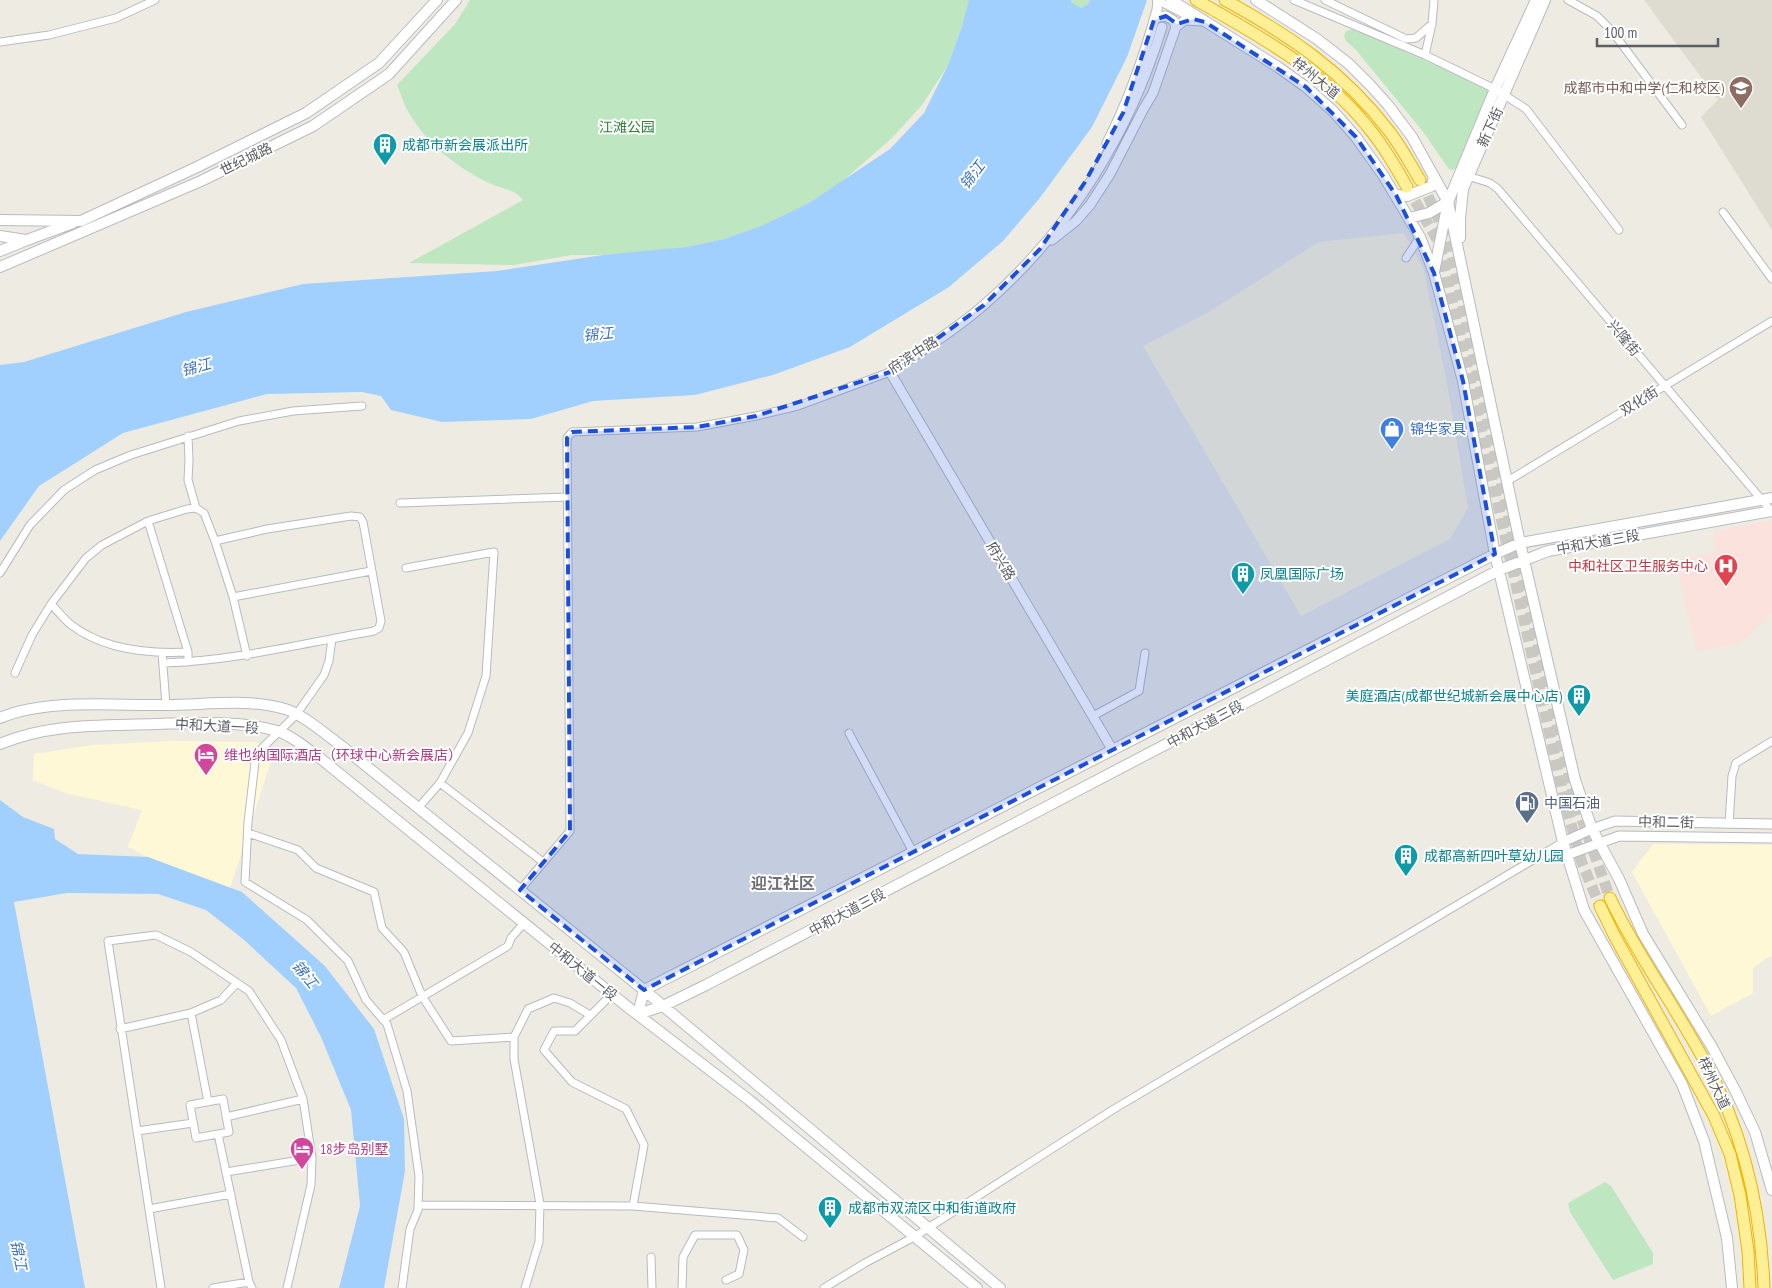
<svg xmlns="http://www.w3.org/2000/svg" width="1772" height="1288" font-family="'PT Sans Narrow','Noto Sans SC',sans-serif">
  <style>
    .commercial { fill: #fff8d7 }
    .education { fill: #dedbd1 }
    .medical { fill: #fce2dd }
    .green { fill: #bee6c0 }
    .water { fill: #a1d0ff }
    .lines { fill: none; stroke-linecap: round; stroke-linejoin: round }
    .trunk-tunnel { stroke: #c9c8c2; stroke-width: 11; stroke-dasharray: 11 5.5; stroke-linecap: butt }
    .minor-casing { stroke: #b8babf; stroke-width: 9 }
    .tertiary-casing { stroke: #b8babf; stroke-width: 11 }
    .secondary-casing { stroke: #b8bbc1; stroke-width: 12 }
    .trunk-casing { stroke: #f0b400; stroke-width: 13 }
    .minor { stroke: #fff; stroke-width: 7 }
    .tertiary { stroke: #fff; stroke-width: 9 }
    .secondary { stroke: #fff; stroke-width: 10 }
    .trunk { stroke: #ffef97; stroke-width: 11 }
    .marked { fill: #1d4ed8; fill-opacity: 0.2; stroke: #1d4ed8; stroke-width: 4; stroke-dasharray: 10 6; stroke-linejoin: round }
    .labels { text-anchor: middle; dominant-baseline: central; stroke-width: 4; stroke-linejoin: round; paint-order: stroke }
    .street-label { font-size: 14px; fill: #5b5e64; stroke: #fff }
    .education-label { font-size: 14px; fill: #785e54; stroke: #fff; text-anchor: end }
    .park-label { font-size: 14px; fill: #32833b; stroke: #fff }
    .culture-label { font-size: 14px; fill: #0d838f; stroke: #fff; text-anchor: start }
    .shop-label { font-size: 14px; fill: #366cbe; stroke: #fff; text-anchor: start }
    .health-label { font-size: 14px; fill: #be3a42; stroke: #fff; text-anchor: end }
    .hotel-label { font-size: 14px; fill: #b23c85; stroke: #fff; text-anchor: start }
    .service-label { font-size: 14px; fill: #4e5e75; stroke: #fff; text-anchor: start }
    .water-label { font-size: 15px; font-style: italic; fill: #3e74bd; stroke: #fff }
    .quarter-label { font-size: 16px; font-weight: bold; fill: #6c7076; stroke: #fff }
  </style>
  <rect width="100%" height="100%" fill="#eeece2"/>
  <path class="commercial" d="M 1404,233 L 1424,270 L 1448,389 L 1468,508 L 1450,539 L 1301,616 L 1143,346 L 1207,313 L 1319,242 Z
    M 173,741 L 256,742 L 274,752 L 230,888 L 148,857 L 128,847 L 142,810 L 65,793 L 33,780 L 34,754 L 93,745 Z
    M 1653,844 L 1772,845 L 1772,955 L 1753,968 L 1753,993 L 1711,1016 L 1632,872 Z"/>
  <path class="education" d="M 1644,0 L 1772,0 L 1772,230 L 1701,117 L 1718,100 Z"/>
  <path class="medical" d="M 1769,520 L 1772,525 L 1772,613 L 1741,643 L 1696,652 L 1675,560 L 1716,551 L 1713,532 Z"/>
  <path class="green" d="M 470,0 L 971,0 L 948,65 L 922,105 L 892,138 L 838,185 L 809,203 L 763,225 L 724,239 L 686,247 L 646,252 L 603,255 L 572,255 L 514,265 L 409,263 L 523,200 C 516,189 501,189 489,183 C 457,167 428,146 409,113 C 404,105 401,94 397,85 L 455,24 Z
    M 1071,0 L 1090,0 L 1088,4 L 1081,8 L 1071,2 Z
    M 1353,29 L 1491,89 L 1460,166 L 1456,169 L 1451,170 L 1448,168 L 1424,133 L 1356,50 L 1346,41 L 1344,36 L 1346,31 Z
    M 1605,1182 L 1611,1186 L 1653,1253 L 1653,1264 L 1613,1280 L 1570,1212 L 1568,1203 Z"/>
  <path class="water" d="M 969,0 L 1071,0 L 1071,2 L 1081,8 L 1088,4 L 1090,0 L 1147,0 L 1127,57 L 1092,127 L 1039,199 L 1003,241 L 949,287 L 850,347 L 773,375 L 695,395 L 593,401 L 531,419 L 442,422 L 391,410 L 381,396 L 362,392 L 267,394 L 123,433 L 39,486 L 0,541 L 0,365 L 24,362 L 186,312 L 303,284 L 497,271 L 603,255 L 686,247 L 724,239 L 763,225 L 809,203 L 890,149 L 924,113 L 948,65 L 962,26 Z
    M 0,800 L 23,817 L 54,829 L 55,839 L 78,854 L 148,857 L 242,892 L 325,966 L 374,1029 L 404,1119 L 405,1171 L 384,1288 L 339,1288 L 360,1206 L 351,1110 L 321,1037 L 296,988 L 243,939 L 206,910 L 158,894 L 67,893 L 14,902 L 85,1288 L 0,1288 Z"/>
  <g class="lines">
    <path class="trunk-tunnel" d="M 1421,181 L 1449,242 L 1516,550 L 1574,797 L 1610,898
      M 1407,187 L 1439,243 L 1565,802 L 1582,863 L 1600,906"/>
    <defs>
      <path id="minor" d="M 1157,0 L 1193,19
        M 1294,0 L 1425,55 L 1495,89 L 1526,109 L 1619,230
        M 1325,0 L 1406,39 L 1416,38 L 1432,24
        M 1568,0 L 1597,16 L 1612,31 L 1682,125
        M 0,42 L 49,35 L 116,18 L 155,0
        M 1425,55 L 1432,24 L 1434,0
        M 1468,176 L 1490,183 L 1498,189 L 1772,512
        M 1723,212 L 1772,279
        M 1406,258 L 1420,237
        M 188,436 L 189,460 L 188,480 L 196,508 L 204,513 L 215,541 L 233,597 L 247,656
        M 1506,482 L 1772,321
        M 400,503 L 567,497
        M 148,521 L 188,652 L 188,662
        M 406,568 L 494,552 L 486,676 L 468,733 L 440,783 L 418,808
        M 0,573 L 30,525 L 64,490 L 95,470 L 131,455 L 239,421 L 293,411 L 362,406
        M 233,597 L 371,571
        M 51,604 C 57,610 63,618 70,624 C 103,650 148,654 188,652
        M 332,639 L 329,661 L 324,675 L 296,715 L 256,754 L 248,822 L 245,882 L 307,920 L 348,961 L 366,1000 L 387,1024 L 407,1091 L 419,1176 L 418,1210 L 410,1229 L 402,1288
        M 162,653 L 166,705
        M 163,663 C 235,661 304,643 374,631 L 379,628 L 381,621 L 363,522 L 360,517 L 351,516 L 267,529 L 215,541
        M 15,673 L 32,635 L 51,604 L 86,558 L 102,545 L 148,521 L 187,509 L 196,508
        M 1093,716 L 1139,691 L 1145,653
        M 849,733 L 913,852
        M 440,783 L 543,862
        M 1729,824 L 1732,776 L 1736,763 L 1772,741
        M 248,833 L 298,850 L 316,868 L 374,892 L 382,928 L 404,952 L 422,996 L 451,1041 L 514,1037 L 528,1009 L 554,998 L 570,1003 L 590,1015
        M 520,890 L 570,831 L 567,438 L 572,432 L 697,427 L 756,416 L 798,406 L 890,372
        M 612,994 L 575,1031 L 554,1031 L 544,1050 L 572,1082 L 626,1109 L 644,1145 L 633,1206
        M 383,1020 L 508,946 L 511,938 L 524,923
        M 120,1029 L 191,1013
        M 514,1037 L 514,1059 L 540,1204 L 539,1242 L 525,1288
        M 223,1099 L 229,1132 L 196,1138 L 190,1105 Z
        M 208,1102 L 191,1013 L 221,1000 L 237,983
        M 226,1117 L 303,1099
        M 137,1131 L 193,1123
        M 218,1134 L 249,1282
        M 226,1172 L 312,1158
        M 419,1205 L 633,1206 L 778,1218 L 803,1237
        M 149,1209 L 231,1194
        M 651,1257 L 652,1288
        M 161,1288 L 108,941 L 156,935 L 191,952 L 249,991 L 281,1040 L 303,1099 L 312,1158 L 311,1185 L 287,1288
        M 213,1288 L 249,1282 L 252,1288
        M 682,1288 L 683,1257 L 695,1235 L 737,1235 L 744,1250 L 739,1274 L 726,1280
        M 824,1288 L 865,1263 L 914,1237 L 1114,1109 L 1563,842"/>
      <path id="tertiary" d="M 1154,20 L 1158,17 L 1166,16 L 1174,21 L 1176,27
        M 1107,143 C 1129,100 1144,57 1157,10 L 1158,0
        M 1052,240 L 1076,221 L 1090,205 L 1110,174 L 1144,108 L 1153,93 L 1176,27 L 1185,20 L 1202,21
        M 1112,749 L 890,372 C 921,351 957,329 985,304 C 1069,231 1130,133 1162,27
        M 1563,842 L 1592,829 L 1615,821 L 1772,824
        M 1567,855 L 1619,836 L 1772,838"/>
      <path id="secondary" d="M 1171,0 L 1278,67 L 1306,87 L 1333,111 L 1356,137 L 1383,175 L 1420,237 L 1434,273 L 1463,381 L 1495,554 L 1563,842 L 1584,910 L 1682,1084 L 1704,1141 L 1727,1238 L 1732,1288
        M 1256,0 L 1317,39 L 1349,64 L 1370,85 L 1388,105 L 1412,137 L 1448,202 L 1520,543 L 1575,780 L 1592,829 L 1619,879 L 1643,934 L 1712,1047 L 1735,1090 L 1755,1132 L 1772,1190
        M 1396,195 L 1407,196 L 1432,186 L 1434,176
        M 1409,218 L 1429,213 L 1449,201
        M 0,220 L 81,221 L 195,168 L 306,113 L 379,63 L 437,0
        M 0,236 L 26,240
        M 1460,238 L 1460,218 L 1463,189 L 1545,0
        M 0,251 L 27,240 L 73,223
        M 0,267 L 201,181 L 313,126 L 389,74 L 456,0
        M 1434,272 L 1448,202 L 1495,89 L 1536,0
        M 0,718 C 47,698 116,706 167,705 C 205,705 247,698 285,709 C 301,713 325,734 339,744 L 644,990 L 1000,1288
        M 0,744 C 49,723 102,726 155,724 C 193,723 240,720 277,731 C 292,735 311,752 325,762 L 629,1008 L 749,1100 L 977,1288
        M 638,1014 L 644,990 L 1495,554 L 1520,543 L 1772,498
        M 638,1014 L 663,1006 L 706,985 L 1499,570 L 1548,551 L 1772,511"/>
      <path id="trunk" d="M 1196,0 C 1258,35 1322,70 1367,126 C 1383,145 1395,166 1407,187
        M 1225,0 C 1290,36 1343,71 1389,131 C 1401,146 1410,164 1420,180
        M 1610,898 C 1637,955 1675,1006 1705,1062 C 1744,1133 1761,1208 1764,1288
        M 1600,906 L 1614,935 L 1714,1116 L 1730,1154 L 1740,1195 L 1748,1251 L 1750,1288"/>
    </defs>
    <use href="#minor" class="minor-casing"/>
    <use href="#tertiary" class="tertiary-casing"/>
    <use href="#secondary" class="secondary-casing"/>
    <use href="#trunk" class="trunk-casing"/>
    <use href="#minor" class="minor"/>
    <use href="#tertiary" class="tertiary"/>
    <use href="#secondary" class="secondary"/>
    <use href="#trunk" class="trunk"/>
  </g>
  <path class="marked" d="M 1166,16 L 1177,24 L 1193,19 L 1205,22 L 1306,87 L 1356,137 L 1396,195 L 1434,273 L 1463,381 L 1495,554 L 644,990 L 520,890 L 570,831 L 567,438 L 572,432 L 697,427 L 756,416 L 890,372 L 907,360 L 984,305 L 1040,249 L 1085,182 L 1123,113 L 1154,20 Z"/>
  <defs>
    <symbol id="school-pin" viewBox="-11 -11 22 30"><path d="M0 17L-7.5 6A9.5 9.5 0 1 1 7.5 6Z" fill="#8d6e63" stroke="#fff"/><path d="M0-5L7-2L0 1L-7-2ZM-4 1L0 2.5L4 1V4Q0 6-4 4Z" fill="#fff"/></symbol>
    <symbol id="building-pin" viewBox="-11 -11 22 30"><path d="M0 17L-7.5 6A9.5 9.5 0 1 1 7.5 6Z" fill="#0f9aa8" stroke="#fff"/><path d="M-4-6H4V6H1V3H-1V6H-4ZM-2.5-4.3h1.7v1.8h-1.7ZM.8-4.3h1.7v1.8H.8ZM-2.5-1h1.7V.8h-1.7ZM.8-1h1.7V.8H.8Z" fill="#fff"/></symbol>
    <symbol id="shop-pin" viewBox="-11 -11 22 30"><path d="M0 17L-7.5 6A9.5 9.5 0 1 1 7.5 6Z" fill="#3f7fe0" stroke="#fff"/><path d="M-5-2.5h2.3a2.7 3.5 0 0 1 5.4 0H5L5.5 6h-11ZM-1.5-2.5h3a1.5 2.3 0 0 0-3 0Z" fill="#fff"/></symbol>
    <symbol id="hospital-pin" viewBox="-11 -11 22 30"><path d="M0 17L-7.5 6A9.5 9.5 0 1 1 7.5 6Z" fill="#e0444e" stroke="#fff"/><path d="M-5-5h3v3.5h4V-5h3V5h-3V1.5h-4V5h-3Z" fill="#fff"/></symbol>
    <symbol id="hotel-pin" viewBox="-11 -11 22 30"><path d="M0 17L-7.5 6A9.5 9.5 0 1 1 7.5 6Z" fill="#d1479c" stroke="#fff"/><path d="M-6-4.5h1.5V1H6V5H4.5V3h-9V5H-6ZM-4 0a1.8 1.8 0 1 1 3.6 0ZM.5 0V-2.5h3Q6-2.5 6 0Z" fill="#fff"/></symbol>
    <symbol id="fuel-pin" viewBox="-11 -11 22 30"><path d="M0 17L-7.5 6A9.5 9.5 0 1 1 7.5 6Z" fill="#5c6f8a" stroke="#fff"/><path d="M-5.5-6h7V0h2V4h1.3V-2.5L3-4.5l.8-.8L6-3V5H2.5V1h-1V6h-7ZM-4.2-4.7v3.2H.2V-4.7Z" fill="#fff"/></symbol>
  </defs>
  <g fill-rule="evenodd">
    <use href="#school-pin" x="1727" y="74" width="28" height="38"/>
    <use href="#building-pin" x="371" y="131" width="28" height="38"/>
    <use href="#shop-pin" x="1378" y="415" width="28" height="38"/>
    <use href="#hospital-pin" x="1712" y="552" width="28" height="38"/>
    <use href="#building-pin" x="1229" y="560" width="28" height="38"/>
    <use href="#building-pin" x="1565" y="682" width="28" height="38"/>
    <use href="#hotel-pin" x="192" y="741" width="28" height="38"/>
    <use href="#fuel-pin" x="1513" y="789" width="28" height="38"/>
    <use href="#building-pin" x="1392" y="842" width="28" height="38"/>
    <use href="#hotel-pin" x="288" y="1135" width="28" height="38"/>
    <use href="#building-pin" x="816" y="1194" width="28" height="38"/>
  </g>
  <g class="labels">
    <g class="street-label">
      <text transform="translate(1316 78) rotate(39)">梓州大道</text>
      <text transform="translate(1490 127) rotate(-66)">新下街</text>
      <text transform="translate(246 159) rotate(-26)">世纪城路</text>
      <text transform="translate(1624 338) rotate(50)">兴隆街</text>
      <text transform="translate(913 355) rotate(-33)">府滨中路</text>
      <text transform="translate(1639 401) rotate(-32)">双化街</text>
      <text transform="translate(1598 542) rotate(-10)">中和大道三段</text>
      <text transform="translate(1001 561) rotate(59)">府兴路</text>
      <text transform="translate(1205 724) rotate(-28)">中和大道三段</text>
      <text transform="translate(217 726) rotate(3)">中和大道一段</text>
      <text transform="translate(1666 822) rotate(1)">中和二街</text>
      <text transform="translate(847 912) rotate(-28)">中和大道三段</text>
      <text transform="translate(583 971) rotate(39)">中和大道一段</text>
      <text transform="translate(1714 1083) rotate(65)">梓州大道</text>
    </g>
    <g class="education-label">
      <text x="1724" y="88">成都市中和中学(仁和校区)</text>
    </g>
    <g class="park-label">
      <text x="627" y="127">江滩公园</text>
    </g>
    <g class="culture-label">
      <text x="402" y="145">成都市新会展派出所</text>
      <text x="1260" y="574">凤凰国际广场</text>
      <text x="1562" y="696" text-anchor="end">美庭酒店(成都世纪城新会展中心店)</text>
      <text x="1424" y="856">成都高新四叶草幼儿园</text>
      <text x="848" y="1208">成都市双流区中和街道政府</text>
    </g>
    <g class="shop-label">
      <text x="1410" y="429">锦华家具</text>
    </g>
    <g class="health-label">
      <text x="1708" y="566">中和社区卫生服务中心</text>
    </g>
    <g class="hotel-label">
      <text x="224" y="755">维也纳国际酒店（环球中心新会展店）</text>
      <text x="320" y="1149">18步岛别墅</text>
    </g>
    <g class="service-label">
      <text x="1544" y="803">中国石油</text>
    </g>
    <g class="water-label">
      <text transform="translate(972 175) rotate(-53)">锦江</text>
      <text transform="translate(598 334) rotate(-6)">锦江</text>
      <text transform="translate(196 367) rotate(-15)">锦江</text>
      <text transform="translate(305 974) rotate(51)">锦江</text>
      <text transform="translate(19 1255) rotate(78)">锦江</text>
    </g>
    <g class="quarter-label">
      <text x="783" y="883">迎江社区</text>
    </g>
  </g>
  <path d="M1597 38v8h121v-8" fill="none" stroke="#5b5e64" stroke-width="2.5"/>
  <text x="1604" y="38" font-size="15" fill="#5b5e64" stroke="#ffffff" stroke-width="4" paint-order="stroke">100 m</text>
</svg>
